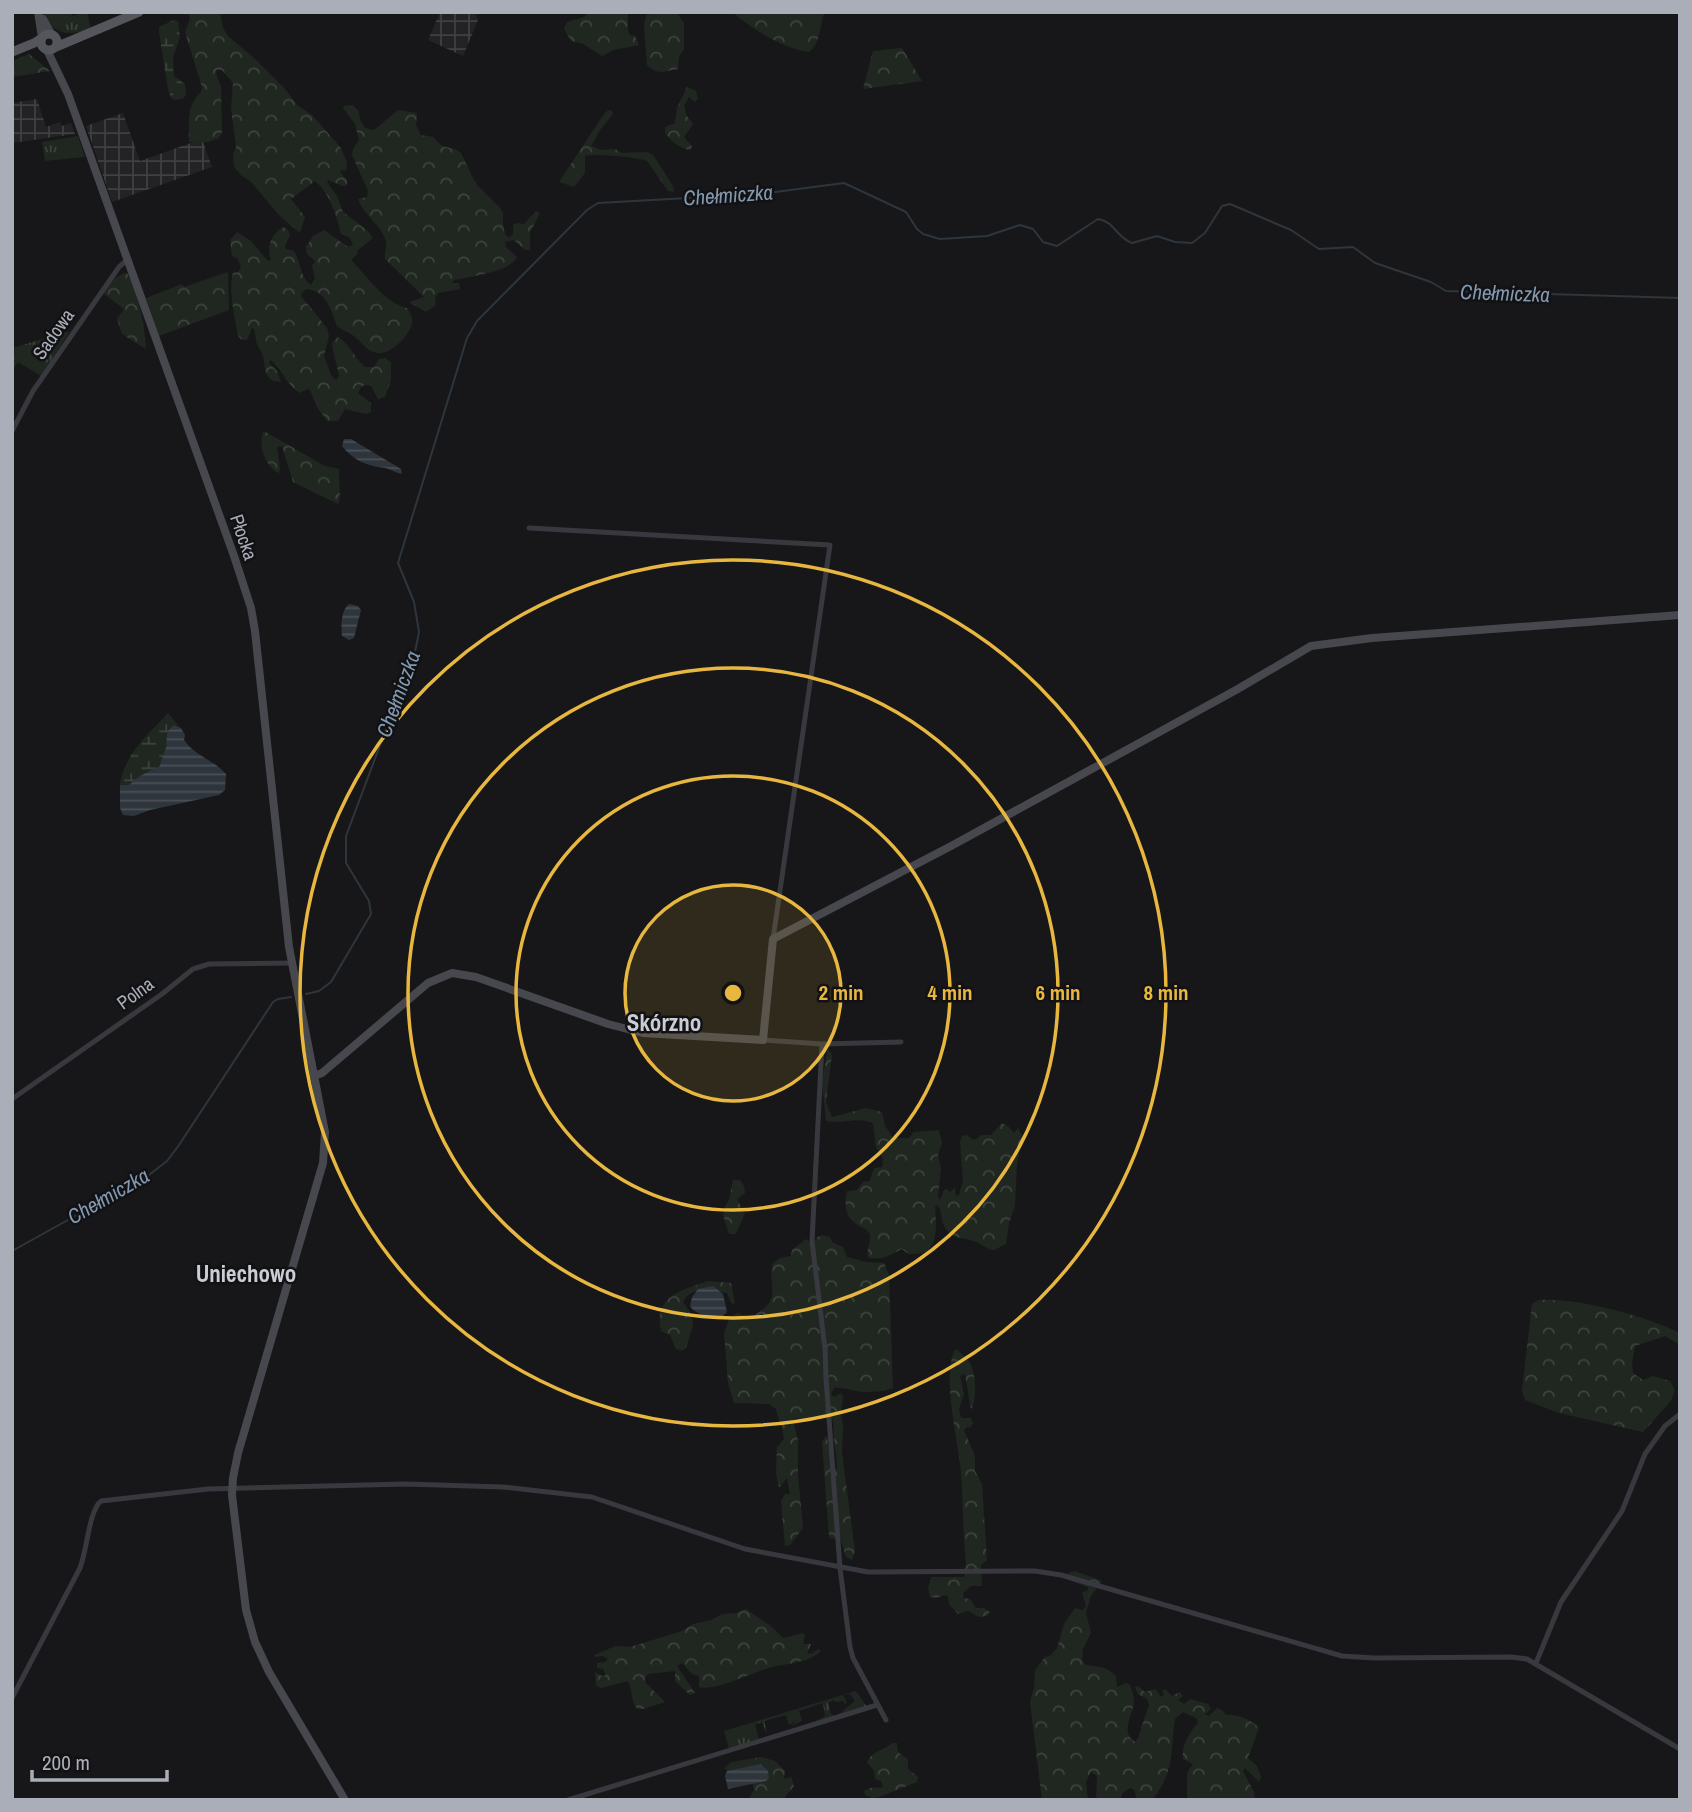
<svg xmlns="http://www.w3.org/2000/svg" width="1692" height="1812" font-family="'Archivo Narrow',sans-serif">
  <style>
    .industrial { fill: url(#industrial-grid) }
    .grass { fill: url(#grass-tufts) }
    .forest { fill: url(#forest-crowns) }
    .wetland { fill: url(#wetland-marsh) }
    .water { fill: url(#water-rules) }
    .lines { fill: none; stroke-linecap: round; stroke-linejoin: round }
    .stream { stroke: #2e353c; stroke-width: 2 }
    .street { stroke: #38393e; stroke-width: 5 }
    .secondary { stroke: #46484e; stroke-width: 8 }
    .primary { stroke: #54565c; stroke-width: 9 }
    .ring { fill: none; stroke: #e8b740; stroke-width: 3.5 }
    .labels { text-anchor: middle; dominant-baseline: central; stroke-width: 5; stroke-linejoin: round; paint-order: stroke }
    .street-label { font-size: 19px; fill: #aaaeb8; stroke: #121214 }
    .water-label { font-size: 21px; font-style: italic; fill: #8399b1; stroke: #121214 }
    .quarter-label { font-size: 23px; font-weight: bold; fill: #cbcdd4; stroke: #121214 }
    .centre { fill: #e8b740; stroke: #121214; stroke-width: 3.5 }
    .ring-label { font-size: 21px; text-anchor: middle; font-weight: bold; fill: #e8b740; stroke: #121214; stroke-width: 5; stroke-linejoin: round; paint-order: stroke }
  </style>
  <defs>
    <pattern id="industrial-grid" width="8" height="8" patternUnits="userSpaceOnUse" patternTransform="scale(1.75)"><rect width="8" height="8" fill="#232326"/><path d="M0 4h8M4 0v8" fill="none" stroke="#404043"/></pattern>
    <pattern id="grass-tufts" width="24" height="20" patternUnits="userSpaceOnUse" patternTransform="scale(1.75)"><rect width="24" height="20" fill="#1f2720"/><path d="M3 7l-1-3M5 7V3M7 7l1-3M15 17l-1-3M17 17v-4M19 17l1-3" fill="none" stroke="#3d443e"/></pattern>
    <pattern id="forest-crowns" width="20" height="18" patternUnits="userSpaceOnUse" patternTransform="scale(1.75)"><rect width="20" height="18" fill="#1f2720"/><path d="M2 6a3 3 0 1 1 6 0M12 15a3 3 0 1 1 6 0" fill="none" stroke="#3d443e"/></pattern>
    <pattern id="wetland-marsh" width="20" height="14" patternUnits="userSpaceOnUse" patternTransform="scale(1.75)"><rect width="20" height="14" fill="#1f2720"/><path d="M1 5h8M5 5V1M11 12h8M15 12V8" fill="none" stroke="#3d443e"/></pattern>
    <pattern id="water-rules" width="6" height="5" patternUnits="userSpaceOnUse" patternTransform="scale(1.75)"><rect width="6" height="5" fill="#2e353c"/><path d="M0 2.5h6" fill="none" stroke="#4a5056"/></pattern>
  </defs>
  <rect width="100%" height="100%" fill="#171719"/>
  <path class="industrial" d="M 440,12 L 475,12 L 478,20 L 463,56 L 428,40 Z
    M 37,99 L 46,127 L 60,122 L 62,126 L 71,123 L 75,134 L 12,143 L 12,103 Z
    M 123,113 L 140,161 L 202,139 L 212,167 L 112,202 L 86,126 Z"/>
  <path class="grass" d="M 43,12 L 71,12 L 72,16 L 87,12 L 91,29 C 68,36 54,36 43,12 Z
    M 78,136 L 85,157 L 45,161 L 42,142 Z
    M 70,331 L 41,376 L 18,362 L 12,371 L 12,348 Z
    M 856,1691 L 867,1707 L 839,1714 L 855,1701 L 850,1694 L 843,1695 L 847,1703 L 845,1704 L 843,1701 L 836,1702 L 834,1700 L 828,1703 L 831,1714 L 835,1716 L 815,1721 L 825,1716 L 823,1703 L 799,1711 L 802,1721 L 791,1726 L 797,1720 L 789,1725 L 786,1715 L 764,1721 L 767,1732 L 766,1733 L 762,1722 L 755,1725 L 759,1739 L 729,1749 L 724,1731 Z"/>
  <path class="forest" d="M 188,12 L 220,12 L 223,28 L 228,36 L 255,59 L 285,89 L 297,105 L 312,115 L 341,148 L 347,163 L 346,171 L 341,170 L 340,172 L 347,180 L 347,185 L 343,186 L 328,180 L 327,182 L 337,196 L 343,212 L 368,231 L 373,238 L 357,251 L 358,253 L 351,260 C 367,276 384,302 407,308 C 410,313 413,316 412,323 C 410,335 390,356 377,353 C 365,351 361,340 351,334 C 346,331 342,330 337,326 C 331,310 326,290 306,289 L 302,293 L 301,296 L 327,328 L 329,336 L 324,356 L 332,377 L 337,380 L 339,375 L 332,346 L 333,342 L 338,337 C 348,342 355,359 365,367 L 374,367 L 379,359 L 385,358 L 391,362 L 391,380 L 385,397 L 378,399 L 371,386 L 365,385 L 361,387 L 358,393 L 371,403 L 371,412 L 366,414 L 345,409 L 338,421 L 327,421 L 317,407 L 310,390 L 307,389 L 300,393 C 287,385 282,370 271,360 L 269,363 L 277,371 L 281,382 C 264,382 266,369 263,357 C 262,351 260,351 258,346 C 255,341 256,334 254,329 L 252,328 L 247,340 L 242,340 L 238,336 C 235,317 228,293 233,273 L 238,272 L 241,267 L 238,259 L 232,256 L 230,240 L 237,232 L 251,241 L 268,261 L 271,260 C 266,246 271,235 283,227 L 288,230 L 290,235 L 285,246 L 286,249 L 294,251 C 301,263 300,277 311,285 L 315,278 L 312,266 L 315,261 L 307,254 L 306,247 L 313,236 L 324,230 L 348,247 L 353,245 L 350,238 L 341,234 C 337,217 330,193 315,181 L 291,199 L 305,217 L 300,233 L 280,216 L 251,182 L 241,175 L 234,167 L 233,154 L 236,147 L 231,108 L 233,83 L 222,70 L 216,70 L 217,77 L 221,86 L 222,132 L 219,138 L 208,142 L 189,142 C 189,122 186,106 201,92 L 202,87 L 185,32 L 190,19 Z
    M 589,12 L 599,12 L 601,14 L 607,12 L 628,12 L 628,31 L 630,35 L 635,36 L 639,45 L 614,50 L 602,56 L 583,44 L 571,41 L 564,29 L 567,22 L 584,17 Z
    M 662,12 L 677,12 L 684,24 L 684,49 L 679,57 L 678,69 C 665,71 658,76 647,65 L 644,27 L 646,15 Z
    M 733,12 L 825,12 C 819,26 821,43 809,52 C 787,50 749,28 733,12 Z
    M 902,48 L 922,81 L 863,89 L 873,51 Z
    M 29,54 L 50,71 L 12,77 L 12,61 Z
    M 687,87 L 696,91 L 698,99 L 695,102 L 689,97 L 684,106 L 687,116 L 693,124 L 684,137 L 692,146 L 691,150 C 682,150 670,141 665,133 L 665,127 L 675,123 L 677,108 Z
    M 352,105 L 358,110 L 361,121 L 365,128 L 374,130 L 398,110 L 417,113 L 416,125 L 421,135 L 433,137 L 442,146 L 455,149 L 461,153 L 476,184 L 500,208 L 503,213 L 503,226 L 506,236 L 510,237 L 513,234 L 513,225 L 516,223 L 524,224 L 536,211 L 540,213 L 530,233 L 530,250 L 525,250 L 514,240 L 505,242 L 506,247 L 517,257 C 511,272 469,277 454,280 L 452,283 L 459,283 L 460,289 L 438,293 L 435,298 L 436,305 L 426,312 L 409,302 L 424,297 L 385,259 C 384,253 387,247 386,242 C 383,226 363,215 358,199 L 367,197 L 368,191 L 352,155 L 353,149 L 359,140 L 355,124 L 343,108 L 344,106 Z
    M 612,110 L 613,114 L 600,130 L 591,146 L 601,150 L 615,149 L 622,153 L 647,152 L 653,155 L 673,186 L 674,192 L 668,191 L 647,161 C 637,157 594,153 585,156 L 585,173 L 574,187 L 559,182 L 604,114 L 607,111 Z
    M 228,272 L 229,310 L 159,336 L 146,298 L 182,284 L 184,287 Z
    M 124,273 L 128,274 C 138,296 145,324 146,349 L 122,334 L 117,319 L 124,309 L 103,293 L 115,278 Z
    M 264,431 L 325,466 L 339,469 L 340,498 L 338,504 L 293,482 L 282,446 L 277,447 L 280,469 L 279,473 C 265,467 257,443 264,431 Z
    M 827,1050 L 829,1050 L 832,1055 L 826,1102 L 832,1117 L 866,1108 L 882,1112 L 885,1126 L 893,1138 L 909,1138 L 914,1132 L 939,1130 L 942,1143 L 938,1156 L 941,1168 L 938,1197 L 940,1200 L 944,1190 L 947,1189 L 950,1192 L 955,1187 L 956,1196 L 959,1195 L 963,1180 L 960,1142 L 962,1136 L 966,1135 L 974,1140 L 982,1135 L 991,1135 L 1002,1123 L 1009,1127 L 1014,1133 L 1018,1128 L 1023,1138 L 1017,1164 L 1015,1206 L 1009,1223 L 1006,1244 L 994,1250 C 986,1249 981,1243 973,1241 C 961,1237 951,1239 944,1226 C 940,1218 943,1211 937,1205 L 935,1207 C 936,1220 939,1245 925,1252 C 921,1254 913,1254 908,1254 L 902,1249 C 891,1254 881,1262 868,1257 C 866,1249 871,1243 870,1235 C 869,1224 839,1229 847,1191 L 857,1190 L 864,1181 L 869,1182 L 874,1168 L 882,1167 L 883,1159 L 876,1147 L 873,1123 C 855,1116 842,1125 826,1121 L 822,1083 Z
    M 733,1180 L 740,1180 L 744,1186 L 745,1193 L 737,1199 L 745,1213 L 736,1234 L 729,1234 L 723,1215 L 725,1206 L 729,1200 Z
    M 823,1235 L 830,1237 L 832,1242 L 843,1247 L 847,1257 L 866,1262 L 884,1263 L 889,1275 L 893,1388 C 884,1391 874,1392 864,1392 C 854,1392 845,1387 834,1388 L 831,1394 L 834,1397 L 841,1393 L 843,1397 L 841,1412 L 843,1426 L 842,1453 L 855,1551 L 852,1560 L 846,1557 L 840,1537 L 831,1539 L 829,1536 L 822,1443 L 824,1438 L 827,1436 L 831,1466 L 837,1469 C 837,1458 835,1450 834,1439 C 833,1430 835,1425 831,1416 L 812,1420 L 796,1418 L 793,1421 L 798,1440 L 798,1475 L 803,1528 L 790,1545 L 785,1546 L 781,1501 L 785,1494 L 790,1494 L 787,1478 L 779,1488 L 776,1473 L 777,1447 L 784,1439 C 783,1428 778,1419 776,1409 L 769,1404 L 734,1403 L 728,1383 L 724,1333 L 730,1317 L 738,1313 L 751,1318 C 757,1313 765,1309 769,1303 C 777,1292 768,1276 773,1263 L 780,1258 L 791,1256 L 792,1250 L 806,1239 L 810,1242 L 814,1241 L 817,1237 Z
    M 708,1281 L 731,1283 L 735,1304 L 731,1303 L 727,1293 C 712,1291 691,1285 683,1302 C 692,1314 696,1321 690,1335 C 688,1342 688,1346 683,1351 L 676,1349 L 670,1335 L 661,1331 C 653,1296 682,1290 708,1281 Z
    M 1539,1300 C 1576,1297 1646,1316 1680,1333 L 1680,1345 L 1665,1336 L 1635,1346 L 1632,1363 L 1633,1373 L 1643,1380 L 1653,1376 L 1670,1381 L 1675,1390 L 1671,1401 L 1643,1432 L 1559,1413 L 1525,1400 L 1522,1391 L 1532,1304 Z
    M 956,1349 C 961,1354 968,1358 971,1365 C 976,1376 977,1400 971,1410 L 965,1374 L 960,1376 L 964,1394 L 959,1409 L 961,1418 L 971,1418 L 973,1423 L 970,1428 L 967,1427 L 964,1430 L 975,1456 L 975,1471 L 982,1484 L 987,1560 L 981,1565 L 982,1586 L 971,1586 L 963,1593 L 964,1598 L 970,1599 L 976,1608 L 984,1608 L 990,1612 L 987,1616 L 979,1617 L 968,1611 L 958,1614 L 949,1604 L 948,1596 L 944,1595 L 937,1598 L 930,1597 L 928,1588 L 931,1577 L 964,1577 L 966,1564 C 963,1533 963,1503 961,1472 C 959,1444 940,1371 956,1349 Z
    M 1075,1571 L 1102,1581 L 1091,1596 L 1086,1613 L 1091,1633 L 1083,1649 L 1082,1660 L 1086,1665 C 1099,1667 1106,1666 1116,1676 L 1117,1687 L 1126,1683 L 1130,1685 C 1132,1691 1134,1696 1134,1702 C 1132,1717 1120,1732 1135,1742 L 1138,1738 L 1149,1705 L 1147,1699 L 1138,1694 L 1135,1687 L 1138,1686 L 1145,1692 L 1156,1689 L 1161,1697 L 1164,1695 L 1162,1691 L 1165,1689 L 1172,1696 L 1180,1692 L 1183,1696 L 1178,1700 L 1184,1704 L 1190,1699 L 1208,1704 L 1211,1709 L 1205,1714 L 1209,1716 L 1217,1708 L 1222,1710 L 1226,1715 C 1235,1713 1254,1721 1259,1728 L 1248,1758 L 1257,1766 L 1261,1777 L 1259,1782 L 1245,1768 L 1243,1771 L 1254,1792 L 1255,1800 L 1187,1800 L 1187,1773 L 1193,1764 L 1183,1759 C 1181,1745 1190,1733 1198,1722 L 1196,1718 L 1183,1712 L 1175,1719 C 1170,1752 1175,1772 1152,1800 L 1137,1800 L 1134,1790 L 1130,1788 L 1123,1792 L 1120,1800 L 1096,1800 L 1097,1776 L 1091,1772 L 1086,1782 L 1088,1800 L 1042,1800 L 1030,1702 L 1034,1688 L 1035,1670 L 1045,1657 L 1051,1655 L 1057,1648 L 1064,1624 L 1075,1608 L 1083,1610 L 1086,1606 L 1082,1593 L 1088,1590 L 1088,1587 L 1071,1581 L 1068,1573 Z
    M 746,1609 L 772,1627 L 783,1638 L 803,1633 L 805,1636 L 803,1644 L 811,1644 L 807,1654 L 813,1653 L 818,1649 L 821,1651 C 806,1665 781,1663 763,1670 C 747,1675 715,1691 699,1687 L 699,1676 L 692,1674 L 682,1663 L 677,1666 L 695,1693 L 690,1695 L 675,1681 L 675,1671 L 648,1674 L 645,1678 L 646,1683 L 665,1702 L 643,1709 L 637,1709 C 630,1700 633,1689 628,1681 L 601,1688 L 596,1686 L 595,1672 L 602,1676 L 606,1675 L 603,1669 L 597,1668 L 597,1663 L 605,1662 L 608,1659 L 603,1656 L 594,1657 L 594,1655 L 616,1646 L 630,1647 L 682,1631 L 693,1624 L 711,1620 L 722,1614 L 736,1613 Z
    M 892,1743 L 897,1743 L 898,1752 L 908,1760 L 908,1769 L 918,1777 L 917,1782 L 879,1797 L 872,1798 L 865,1795 L 864,1791 L 870,1788 L 883,1787 L 881,1781 L 875,1779 L 874,1771 L 867,1762 C 873,1750 884,1751 892,1743 Z
    M 761,1757 L 775,1761 L 785,1771 L 784,1779 L 791,1777 L 794,1786 L 785,1797 L 786,1800 L 748,1800 L 754,1790 L 749,1770 L 731,1774 L 724,1768 L 731,1762 Z"/>
  <path class="wetland" d="M 174,20 L 178,21 L 180,37 L 173,57 L 174,76 L 185,84 L 186,94 L 184,98 L 176,100 L 171,98 L 168,89 L 159,32 L 159,27 Z
    M 168,713 L 179,726 L 175,725 L 212,796 L 150,810 L 125,786 L 120,785 C 124,754 148,735 168,713 Z"/>
  <path class="water" d="M 344,439 L 351,439 L 401,469 L 402,474 C 395,473 391,469 385,468 C 367,466 354,461 342,446 Z
    M 349,604 L 358,606 L 361,610 L 354,638 L 349,640 L 342,636 C 341,626 341,610 349,604 Z
    M 174,725 L 181,728 L 185,735 L 184,740 C 196,757 213,759 226,774 L 225,790 L 219,795 L 150,810 L 134,816 L 123,815 L 120,808 L 120,785 L 129,785 L 140,776 L 160,766 C 161,759 164,755 166,748 C 168,737 164,733 174,725 Z
    M 713,1286 L 723,1294 L 727,1312 L 722,1317 C 713,1319 694,1314 690,1306 L 692,1297 L 698,1289 Z
    M 761,1764 L 768,1771 L 769,1778 L 766,1781 L 728,1789 L 725,1776 L 727,1771 Z"/>
  <g class="lines">
    <path class="stream" d="M 306,994 L 319,991 L 331,982 L 371,914 L 369,901 L 346,863 L 346,836 L 415,652 L 419,632 L 414,602 L 398,563 L 467,338 L 477,321 L 587,210 L 598,203 L 760,194 L 844,183 L 906,212 L 917,229 L 923,234 L 940,239 L 987,236 L 1020,225 L 1033,229 L 1043,242 L 1057,246 L 1098,219 C 1114,221 1117,238 1132,243 L 1157,236 L 1175,242 L 1192,243 L 1205,233 L 1222,206 L 1230,204 L 1291,230 L 1319,249 L 1353,247 L 1375,263 L 1431,282 L 1446,291 L 1680,298
      M 12,1251 L 149,1175 L 167,1161 L 179,1145 L 273,1002 L 278,999 L 291,997"/>
    <path class="street" d="M 12,431 L 33,391 L 119,267 L 127,260
      M 529,528 L 830,545 L 773,939
      M 763,1040 L 822,1044 L 812,1241 L 825,1349 L 826,1378 L 840,1568 L 850,1647 L 853,1658 L 886,1720
      M 822,1044 L 901,1042
      M 12,1099 L 162,994 L 193,969 L 209,964 L 293,963
      M 1536,1663 L 1561,1602 L 1622,1511 L 1645,1454 L 1665,1426 L 1680,1414
      M 12,1698 L 80,1568 C 87,1551 89,1510 101,1501 L 208,1489 L 406,1484 L 503,1487 L 592,1497 L 745,1549 L 868,1572 L 1035,1571 L 1061,1575 L 1342,1656 L 1374,1658 L 1511,1657 L 1527,1659 L 1680,1749
      M 568,1800 L 877,1705"/>
    <path class="secondary" d="M 38,12 L 42,38
      M 43,19 L 52,35
      M 47,50 L 68,94 L 234,556 L 251,608 L 255,631 L 289,947 L 325,1132 L 323,1163 L 238,1453 L 233,1478 L 232,1495 L 246,1610 L 255,1642 L 269,1672 L 345,1800
      M 314,1076 L 322,1073 L 428,983 L 452,973 L 476,977 L 608,1024 L 643,1033 L 763,1040 L 773,939 L 953,845 L 1236,690 L 1311,646 L 1372,638 L 1680,615"/>
    <path class="primary" d="M41 42a8 8 0 1 1 16 0a8 8 0 1 1-16 0Z
      M 56,47 L 139,12
      M 12,52 L 34,43 L 42,38"/>
  </g>
  <circle cx="733" cy="993" r="108" fill="#e8b740" fill-opacity=".12"/>
  <g class="ring">
    <circle cx="733" cy="993" r="108"/>
    <circle cx="733" cy="993" r="217"/>
    <circle cx="733" cy="993" r="325"/>
    <circle cx="733" cy="993" r="433"/>
  </g>
  <g class="labels">
    <g class="street-label">
      <text transform="translate(53 334) rotate(-55)">Sadowa</text>
      <text transform="translate(244 537) rotate(71)">Płocka</text>
      <text transform="translate(135 993) rotate(-36)">Polna</text>
    </g>
    <g class="water-label">
      <text transform="translate(728 195) rotate(-4)">Chełmiczka</text>
      <text transform="translate(1505 293) rotate(2)">Chełmiczka</text>
      <text transform="translate(398 694) rotate(-70)">Chełmiczka</text>
      <text transform="translate(108 1196) rotate(-30)">Chełmiczka</text>
    </g>
    <g class="quarter-label">
      <text x="664" y="1022">Skórzno</text>
      <text x="246" y="1273">Uniechowo</text>
    </g>
  </g>
  <circle cx="733" cy="993" r="10" class="centre"/>
  <g class="ring-label">
    <text x="841" y="1000">2 min</text>
    <text x="950" y="1000">4 min</text>
    <text x="1058" y="1000">6 min</text>
    <text x="1166" y="1000">8 min</text>
  </g>
  <rect width="1692" height="1812" fill="none" stroke="#aaaeb8" stroke-width="28"/>
  <path d="M32 1770v10h135v-10" fill="none" stroke="#aaaeb8" stroke-width="3.5"/>
  <text x="42" y="1770" font-size="21" fill="#aaaeb8" stroke="#121214" stroke-width="5" paint-order="stroke">200 m</text>
</svg>
